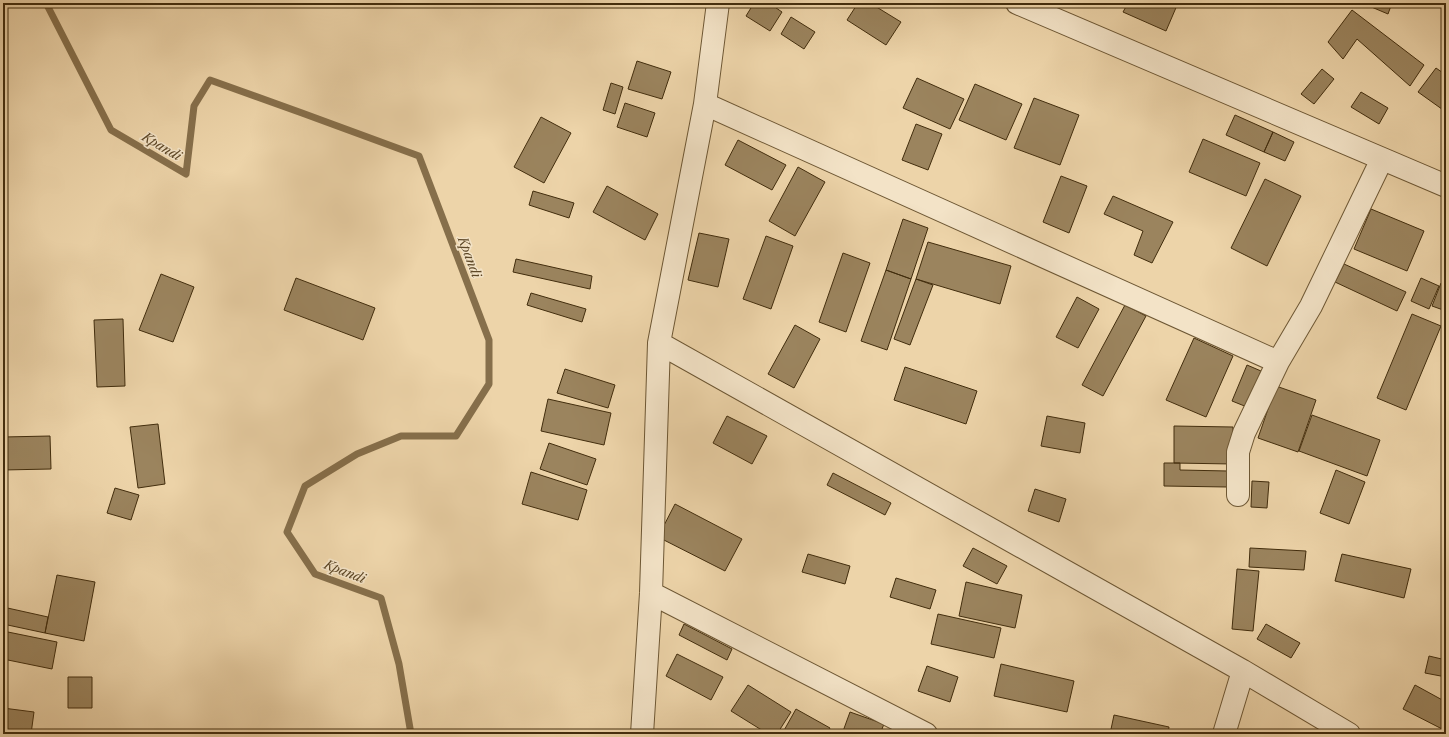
<svg xmlns="http://www.w3.org/2000/svg" width="1449" height="737" font-family="'Libre Caslon Text',serif">
  <style>
    .lines { fill: none; stroke-linecap: round; stroke-linejoin: round }
    .stream { stroke: #866f4b; stroke-width: 7 }
    .building { fill: #9b845e; stroke: #422d0d }
    .minor-casing { stroke: #6d5734; stroke-width: 24 }
    .minor { stroke: #f3e3c7; stroke-width: 22 }
    .labels { text-anchor: middle; dominant-baseline: central; stroke-width: 3; stroke-linejoin: round; paint-order: stroke }
    .water-label { font-size: 13px; font-style: italic; fill: #5e4827; stroke: #f3e3c7 }
  </style>
  <rect width="100%" height="100%" fill="#edd4a9"/>
  <filter id="stains"><feTurbulence type="fractalNoise" baseFrequency=".005" numOctaves="4"/><feColorMatrix values="0 0 0 0 .2 0 0 0 0 .09 0 0 0 0 .02 0 0 0 .5 -.17"/></filter>
  <radialGradient id="worn" r=".72"><stop offset=".6" stop-color="#630" stop-opacity="0"/><stop offset="1" stop-color="#630" stop-opacity=".3"/></radialGradient>
  <g class="lines">
    <path class="stream" d="M 46,3 L 111,130 L 186,174 L 194,106 L 210,80 L 302,113 L 419,156 L 489,340 L 489,384 L 456,436 L 401,436 L 357,454 L 305,486 L 287,532 L 315,574 L 381,598 L 399,664 L 411,734"/>
  </g>
  <path class="building" d="M 754,3 L 769,3 L 782,12 L 770,31 L 746,16 Z
    M 858,3 L 870,3 L 901,22 L 886,45 L 847,20 Z
    M 1128,3 L 1178,3 L 1166,31 L 1123,12 Z
    M 1362,3 L 1392,3 L 1388,14 Z
    M 1352,10 L 1424,65 L 1410,86 L 1357,39 L 1343,59 L 1328,42 Z
    M 791,17 L 815,32 L 804,49 L 781,34 Z
    M 637,61 L 671,72 L 662,99 L 628,89 Z
    M 1436,68 L 1446,75 L 1446,112 L 1418,92 Z
    M 1322,69 L 1334,79 L 1314,104 L 1301,94 Z
    M 917,78 L 964,99 L 950,129 L 903,108 Z
    M 611,83 L 623,87 L 615,114 L 603,110 Z
    M 975,84 L 1022,104 L 1006,140 L 959,120 Z
    M 1361,92 L 1388,108 L 1379,124 L 1351,107 Z
    M 1034,98 L 1079,115 L 1060,165 L 1014,148 Z
    M 625,103 L 655,113 L 647,137 L 617,127 Z
    M 1235,115 L 1273,132 L 1264,152 L 1226,135 Z
    M 541,117 L 571,133 L 544,183 L 514,167 Z
    M 916,124 L 942,134 L 928,170 L 902,160 Z
    M 1273,132 L 1294,142 L 1285,161 L 1264,152 Z
    M 1203,139 L 1260,163 L 1246,196 L 1189,172 Z
    M 738,140 L 786,165 L 772,190 L 725,165 Z
    M 798,167 L 825,182 L 795,236 L 769,221 Z
    M 1061,176 L 1087,186 L 1069,233 L 1043,222 Z
    M 1265,179 L 1301,196 L 1267,266 L 1231,248 Z
    M 607,186 L 658,214 L 645,240 L 593,212 Z
    M 533,191 L 574,203 L 569,218 L 529,205 Z
    M 1113,196 L 1173,222 L 1152,263 L 1134,255 L 1143,231 L 1104,214 Z
    M 1371,209 L 1424,231 L 1407,271 L 1354,249 Z
    M 903,219 L 928,228 L 911,279 L 886,270 Z
    M 699,233 L 729,239 L 718,287 L 688,280 Z
    M 766,236 L 793,246 L 771,309 L 743,299 Z
    M 928,242 L 1011,266 L 1000,304 L 916,279 Z
    M 843,253 L 870,263 L 846,332 L 819,322 Z
    M 516,259 L 592,276 L 590,289 L 513,272 Z
    M 1344,264 L 1406,292 L 1397,311 L 1335,282 Z
    M 886,270 L 911,279 L 887,350 L 861,341 Z
    M 161,274 L 194,287 L 173,342 L 139,330 Z
    M 296,278 L 375,308 L 363,340 L 284,310 Z
    M 1421,278 L 1439,286 L 1429,309 L 1411,301 Z
    M 916,279 L 933,285 L 910,345 L 894,339 Z
    M 1441,283 L 1446,285 L 1446,311 L 1432,306 Z
    M 531,293 L 586,309 L 582,322 L 527,305 Z
    M 1077,297 L 1099,309 L 1078,348 L 1056,337 Z
    M 1125,305 L 1146,316 L 1103,396 L 1082,385 Z
    M 1412,314 L 1441,326 L 1406,410 L 1377,398 Z
    M 123,319 L 125,386 L 97,387 L 94,320 Z
    M 795,325 L 820,339 L 794,388 L 768,374 Z
    M 1194,338 L 1233,356 L 1206,417 L 1166,400 Z
    M 1247,365 L 1261,371 L 1247,407 L 1232,401 Z
    M 905,367 L 977,391 L 966,424 L 894,400 Z
    M 565,369 L 615,385 L 608,408 L 557,393 Z
    M 1276,386 L 1316,400 L 1298,452 L 1258,438 Z
    M 548,399 L 611,413 L 604,445 L 541,431 Z
    M 1312,415 L 1380,440 L 1367,476 L 1299,451 Z
    M 727,416 L 767,436 L 752,464 L 713,443 Z
    M 1047,416 L 1085,423 L 1080,453 L 1041,446 Z
    M 158,424 L 165,484 L 138,488 L 130,427 Z
    M 1174,426 L 1233,427 L 1232,464 L 1174,463 Z
    M 50,436 L 51,469 L 3,470 L 3,437 Z
    M 549,443 L 596,459 L 587,485 L 540,469 Z
    M 1164,463 L 1180,463 L 1180,470 L 1228,471 L 1227,487 L 1164,486 Z
    M 1336,470 L 1365,482 L 1349,524 L 1320,513 Z
    M 531,472 L 587,490 L 578,520 L 522,504 Z
    M 833,473 L 891,503 L 885,515 L 827,485 Z
    M 1252,481 L 1269,482 L 1267,508 L 1251,507 Z
    M 115,488 L 139,495 L 131,520 L 107,513 Z
    M 1035,489 L 1066,499 L 1059,522 L 1028,511 Z
    M 675,504 L 742,539 L 725,571 L 658,537 Z
    M 973,548 L 1007,566 L 997,584 L 963,566 Z
    M 1250,548 L 1306,551 L 1304,570 L 1249,567 Z
    M 808,554 L 850,566 L 845,584 L 802,572 Z
    M 1342,554 L 1411,569 L 1404,598 L 1335,581 Z
    M 3,567 L 7,568 L 3,588 Z
    M 1237,569 L 1259,571 L 1253,631 L 1232,629 Z
    M 57,575 L 95,582 L 84,641 L 45,633 Z
    M 896,578 L 936,590 L 930,609 L 890,597 Z
    M 966,582 L 1022,595 L 1015,628 L 959,616 Z
    M 3,607 L 48,617 L 45,633 L 3,624 Z
    M 938,614 L 1001,628 L 994,658 L 931,644 Z
    M 684,624 L 732,649 L 727,660 L 679,635 Z
    M 1266,624 L 1300,643 L 1291,658 L 1257,639 Z
    M 3,631 L 57,642 L 52,669 L 3,659 Z
    M 677,654 L 723,677 L 711,700 L 666,676 Z
    M 1429,656 L 1446,660 L 1446,677 L 1425,673 Z
    M 1001,664 L 1074,681 L 1067,712 L 994,696 Z
    M 927,666 L 958,677 L 950,702 L 918,691 Z
    M 68,677 L 92,677 L 92,708 L 68,708 Z
    M 748,685 L 791,712 L 777,734 L 768,734 L 731,711 Z
    M 1415,685 L 1446,702 L 1446,731 L 1403,709 Z
    M 3,708 L 34,712 L 31,734 L 3,734 Z
    M 796,709 L 830,728 L 827,734 L 782,734 Z
    M 850,712 L 884,724 L 880,734 L 842,734 Z
    M 1114,715 L 1169,727 L 1168,734 L 1110,734 Z"/>
  <g class="lines">
    <defs>
      <path id="minor" d="M 1017,3 L 1446,186
        M 705,104 L 1278,362
        M 659,343 L 1243,671 L 1349,734
        M 1238,495 L 1238,452 L 1244,433 L 1278,362 L 1311,306 L 1382,159
        M 651,593 L 926,734
        M 642,734 L 651,593 L 659,343 L 705,104 L 718,3
        M 1224,734 L 1243,671"/>
    </defs>
    <use href="#minor" class="minor-casing"/>
    <use href="#minor" class="minor"/>
  </g>
  <g class="labels">
    <g class="water-label">
      <text transform="translate(162 146) rotate(30)">Kpandi</text>
      <text transform="translate(470 257) rotate(69)">Kpandi</text>
      <text transform="translate(345 571) rotate(21)">Kpandi</text>
    </g>
  </g>
  <rect width="1449" height="737" fill="none" stroke="#edd4a9" stroke-width="16"/>
  <rect x="4" y="4" width="1441" height="729" fill="none" stroke="#422d0d" stroke-width="2"/>
  <rect x="8" y="8" width="1433" height="721" fill="none" stroke="#422d0d"/>
  <rect width="100%" height="100%" filter="url(#stains)"/>
  <rect width="100%" height="100%" fill="url(#worn)"/>
</svg>
